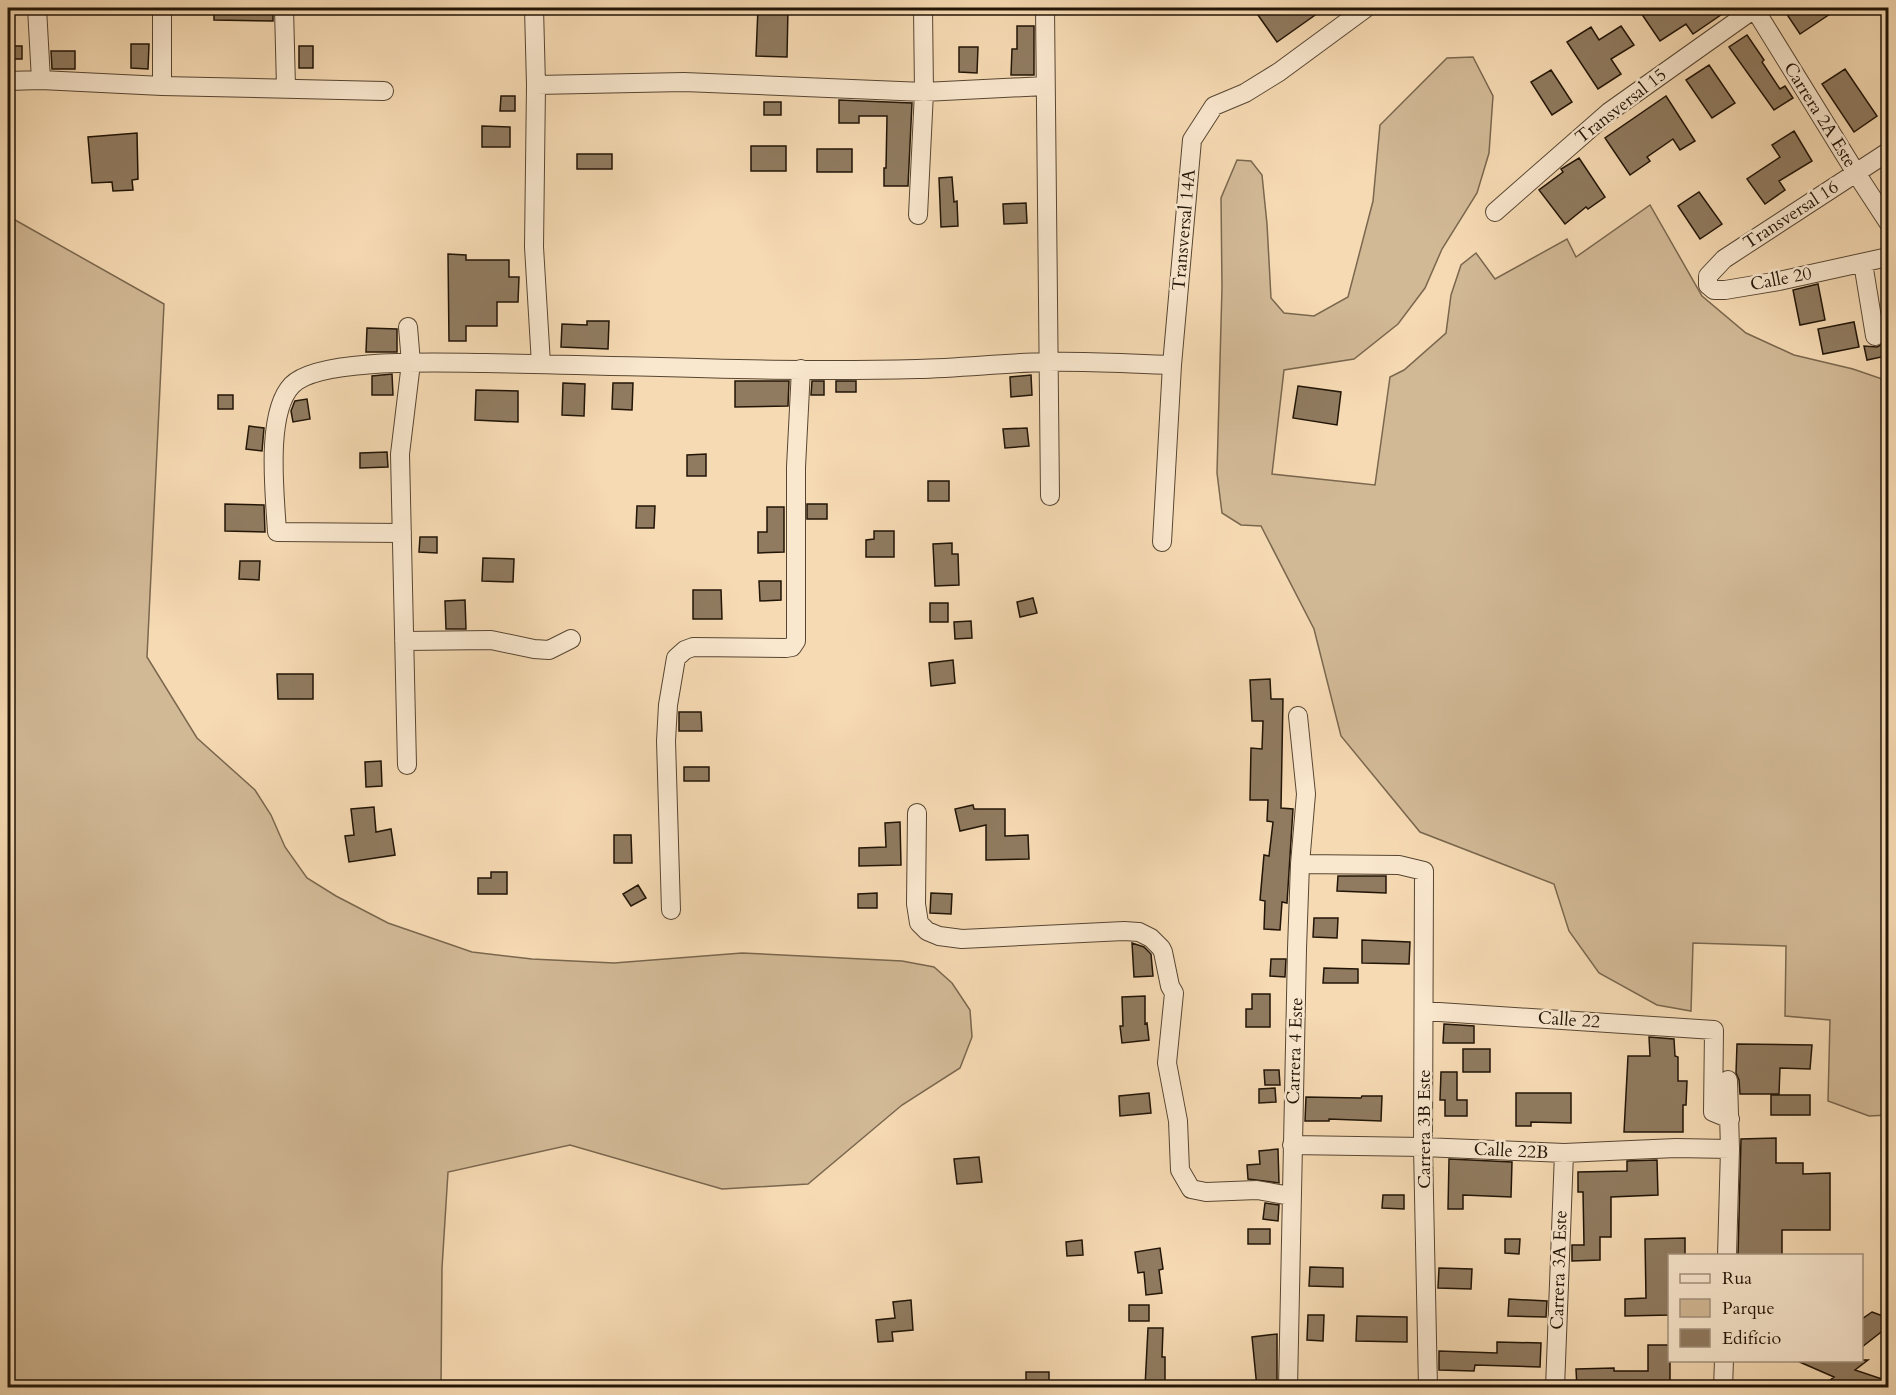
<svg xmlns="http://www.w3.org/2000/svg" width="1896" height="1395" font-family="Cardo,serif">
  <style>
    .green { fill: #d2b996; stroke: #7a674e; stroke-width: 1.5 }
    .building { fill: #907b60; stroke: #221507; stroke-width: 1.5 }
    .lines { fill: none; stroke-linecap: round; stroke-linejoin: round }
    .minor-casing { stroke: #574632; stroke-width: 20 }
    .minor { stroke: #f9e7ce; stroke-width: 18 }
    .labels { text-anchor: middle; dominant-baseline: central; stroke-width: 5; stroke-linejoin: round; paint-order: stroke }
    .street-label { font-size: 18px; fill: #221507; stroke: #f9e7ce }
  </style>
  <rect width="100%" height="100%" fill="#f6dab3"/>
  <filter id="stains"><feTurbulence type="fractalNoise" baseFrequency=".00333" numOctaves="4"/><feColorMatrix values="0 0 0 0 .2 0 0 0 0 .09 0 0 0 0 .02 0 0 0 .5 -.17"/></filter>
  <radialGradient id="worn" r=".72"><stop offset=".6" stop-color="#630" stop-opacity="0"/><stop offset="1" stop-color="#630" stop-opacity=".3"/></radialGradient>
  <path class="green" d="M 1473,57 L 1493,96 L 1489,153 L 1477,193 L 1442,249 L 1425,288 L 1398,324 L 1354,359 L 1284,370 L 1272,474 L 1375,485 L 1390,377 L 1404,370 L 1446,333 L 1451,295 L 1461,265 L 1476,253 L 1495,279 L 1567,239 L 1576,257 L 1650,205 L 1702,296 L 1746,333 L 1794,355 L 1853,369 L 1888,381 L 1888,1115 L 1869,1116 L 1828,1101 L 1830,1020 L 1785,1016 L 1786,946 L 1693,943 L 1691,1011 L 1657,1005 L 1599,973 L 1569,931 L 1554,884 L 1420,832 L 1341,736 L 1314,629 L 1261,526 L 1241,525 L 1222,513 L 1217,473 L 1222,287 L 1221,198 L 1237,160 L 1251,161 L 1262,175 L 1267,224 L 1271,298 L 1284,313 L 1314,316 L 1348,297 L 1373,201 L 1380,125 L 1447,58 Z
    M 8,216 L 164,304 L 147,657 L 197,738 L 255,790 L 271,815 L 285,847 L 307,878 L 336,896 L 388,923 L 472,952 L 532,959 L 614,963 L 742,953 L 902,961 L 934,967 L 952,983 L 970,1010 L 972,1037 L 960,1068 L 902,1105 L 808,1184 L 722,1189 L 570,1145 L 448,1172 L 442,1268 L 441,1387 L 8,1387 L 8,1306 L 10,1302 L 8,1296 Z"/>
  <path class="building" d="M 214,8 L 273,8 L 273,21 L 214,20 Z
    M 758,8 L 788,8 L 787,57 L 756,56 Z
    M 1253,8 L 1325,8 L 1277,42 Z
    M 1650,8 L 1731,8 L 1693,34 L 1686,24 L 1660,41 L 1641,13 Z
    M 1794,8 L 1839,8 L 1800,34 L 1786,13 Z
    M 1017,26 L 1034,26 L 1034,75 L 1011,75 L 1012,49 L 1017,49 Z
    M 1621,26 L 1634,45 L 1611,59 L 1621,74 L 1598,89 L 1567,42 L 1591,27 L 1599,40 Z
    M 1747,35 L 1764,60 L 1762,62 L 1780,89 L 1785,86 L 1793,98 L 1774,110 L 1729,47 Z
    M 131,44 L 149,44 L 148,69 L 131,68 Z
    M 8,46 L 22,46 L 22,59 L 8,59 Z
    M 299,46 L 313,46 L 313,68 L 299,68 Z
    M 959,47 L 978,47 L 977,73 L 959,72 Z
    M 51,51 L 75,51 L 75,69 L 52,69 Z
    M 1709,65 L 1735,103 L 1712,118 L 1686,80 Z
    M 1845,69 L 1877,116 L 1854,132 L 1822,84 Z
    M 1551,70 L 1572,102 L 1552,115 L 1531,82 Z
    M 501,96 L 515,96 L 515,111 L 500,111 Z
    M 1666,96 L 1695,141 L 1680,150 L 1673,139 L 1647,157 L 1650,161 L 1630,175 L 1605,138 Z
    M 839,100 L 912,103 L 908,186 L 884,186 L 884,168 L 886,168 L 887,116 L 859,116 L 859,123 L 839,123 Z
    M 764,102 L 781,102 L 781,115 L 764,115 Z
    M 482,126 L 510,127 L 510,147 L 482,147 Z
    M 1794,131 L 1812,161 L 1779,181 L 1785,190 L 1765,204 L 1747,179 L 1780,157 L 1772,145 Z
    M 137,133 L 138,179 L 132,180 L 133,190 L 113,191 L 112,182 L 92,183 L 88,137 Z
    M 751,146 L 786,146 L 786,171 L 751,171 Z
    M 817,149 L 852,149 L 852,172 L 817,172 Z
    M 577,154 L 612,154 L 612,169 L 577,169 Z
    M 1579,158 L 1605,197 L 1588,209 L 1586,207 L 1565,224 L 1539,190 L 1563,172 L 1561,169 Z
    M 952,177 L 954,202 L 957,201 L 958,226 L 941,227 L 939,178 Z
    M 1699,192 L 1722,224 L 1700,239 L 1678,206 Z
    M 1026,203 L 1027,223 L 1004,224 L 1003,204 Z
    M 448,254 L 466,255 L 466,260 L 509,260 L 509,277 L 519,277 L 518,302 L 497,302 L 497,326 L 466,326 L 466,341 L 449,341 Z
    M 1818,284 L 1825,320 L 1800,325 L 1793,290 Z
    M 587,321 L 609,321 L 608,349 L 561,347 L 562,324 L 587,325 Z
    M 1854,322 L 1859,347 L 1823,354 L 1818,329 Z
    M 367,328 L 397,329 L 397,352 L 366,352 Z
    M 1884,343 L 1886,356 L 1867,360 L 1864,346 L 1877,347 Z
    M 392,374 L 393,395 L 372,395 L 372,376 Z
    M 1031,375 L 1032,395 L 1011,397 L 1010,377 Z
    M 735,381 L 789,381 L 788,406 L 735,407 Z
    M 812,381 L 824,381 L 824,395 L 811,395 Z
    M 836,381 L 856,381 L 856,392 L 836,392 Z
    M 563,383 L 585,384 L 584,416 L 562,415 Z
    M 613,383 L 633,383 L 632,410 L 612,409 Z
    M 1298,386 L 1341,392 L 1337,425 L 1293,418 Z
    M 476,390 L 518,391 L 518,422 L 475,420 Z
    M 218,395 L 233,395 L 233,409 L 218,409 Z
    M 307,399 L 310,419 L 293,422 L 291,411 L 294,403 L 295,401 Z
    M 249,426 L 264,428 L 262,451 L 246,449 Z
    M 1027,428 L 1029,446 L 1005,448 L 1003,429 Z
    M 387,452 L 388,467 L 360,468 L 360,453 Z
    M 706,454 L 706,476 L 687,476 L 687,455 Z
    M 928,481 L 949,481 L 949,501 L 928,501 Z
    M 225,504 L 264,505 L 265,532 L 225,531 Z
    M 807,504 L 827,504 L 827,519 L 807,519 Z
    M 637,506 L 655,506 L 654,528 L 636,528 Z
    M 767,507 L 784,507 L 784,552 L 758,553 L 758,532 L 767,532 Z
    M 874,531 L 894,531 L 894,557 L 866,557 L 866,540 L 874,539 Z
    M 420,537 L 437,537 L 437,553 L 419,552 Z
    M 952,543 L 952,554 L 958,554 L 959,585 L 935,586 L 933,544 Z
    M 483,558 L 514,559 L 513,582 L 482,581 Z
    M 240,561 L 260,561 L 259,580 L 239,579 Z
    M 759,581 L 781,581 L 781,600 L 760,601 Z
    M 693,590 L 721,590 L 722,619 L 693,619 Z
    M 1033,598 L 1037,613 L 1020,617 L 1017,602 Z
    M 465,600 L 466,629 L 446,629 L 445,601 Z
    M 930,603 L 948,603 L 948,622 L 930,622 Z
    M 971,621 L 972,638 L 955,639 L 954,622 Z
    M 953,660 L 955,683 L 931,686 L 929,663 Z
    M 277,674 L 313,674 L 313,699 L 278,699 Z
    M 1270,679 L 1271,699 L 1283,699 L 1281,808 L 1293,809 L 1287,903 L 1282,902 L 1280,930 L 1264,929 L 1265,901 L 1260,900 L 1264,855 L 1269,856 L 1273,822 L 1267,821 L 1268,800 L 1250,800 L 1251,748 L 1262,749 L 1263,721 L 1252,721 L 1250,680 Z
    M 679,712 L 701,712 L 702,731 L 679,731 Z
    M 381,761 L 382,786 L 366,787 L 365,762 Z
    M 684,767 L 709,767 L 709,781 L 684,781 Z
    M 973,805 L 974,809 L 1005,809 L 1005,836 L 1028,835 L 1029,859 L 986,860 L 986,825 L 960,831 L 955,809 Z
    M 374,807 L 376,832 L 391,829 L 395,855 L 349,862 L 345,836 L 354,835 L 351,809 Z
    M 900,822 L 901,865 L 859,866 L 859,848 L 886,847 L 885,823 Z
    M 614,835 L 631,835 L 632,863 L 614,863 Z
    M 491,872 L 507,872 L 507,894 L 478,894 L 478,878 L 491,878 Z
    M 1338,876 L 1386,876 L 1386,893 L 1337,891 Z
    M 638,885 L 646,898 L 631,906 L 623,894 Z
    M 877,893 L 877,908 L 858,908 L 858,894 Z
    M 931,893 L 952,894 L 951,914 L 930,913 Z
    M 1314,918 L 1338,918 L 1337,938 L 1313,937 Z
    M 1362,940 L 1410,942 L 1409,964 L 1362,963 Z
    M 1132,943 L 1144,947 L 1151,954 L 1153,976 L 1134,977 Z
    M 1271,959 L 1286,959 L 1285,977 L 1270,976 Z
    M 1324,968 L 1358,969 L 1358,983 L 1323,983 Z
    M 1252,994 L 1270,994 L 1270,1027 L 1246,1027 L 1246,1009 L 1252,1009 Z
    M 1145,996 L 1145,1024 L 1147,1023 L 1149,1040 L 1122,1043 L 1120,1026 L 1123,1026 L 1122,997 Z
    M 1444,1024 L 1474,1026 L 1474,1043 L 1443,1043 Z
    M 1649,1037 L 1674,1039 L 1675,1056 L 1678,1057 L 1678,1081 L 1687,1081 L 1686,1105 L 1683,1105 L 1683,1132 L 1624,1132 L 1628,1056 L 1650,1056 Z
    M 1737,1044 L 1812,1045 L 1810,1069 L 1780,1068 L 1779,1094 L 1740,1094 L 1739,1080 L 1736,1073 Z
    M 1463,1049 L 1490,1049 L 1490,1072 L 1463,1072 Z
    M 1264,1070 L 1279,1070 L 1280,1085 L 1265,1085 Z
    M 1441,1072 L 1457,1072 L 1457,1100 L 1467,1100 L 1467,1116 L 1445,1116 L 1445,1100 L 1440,1100 Z
    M 1275,1088 L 1276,1102 L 1259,1103 L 1259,1089 Z
    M 1149,1093 L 1151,1113 L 1120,1116 L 1119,1096 Z
    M 1516,1093 L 1571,1093 L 1571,1123 L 1531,1122 L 1531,1126 L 1516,1126 Z
    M 1771,1095 L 1810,1095 L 1810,1115 L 1771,1115 Z
    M 1362,1096 L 1382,1096 L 1381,1121 L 1329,1119 L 1329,1121 L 1305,1121 L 1306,1097 L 1361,1098 Z
    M 1776,1138 L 1776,1163 L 1803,1163 L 1803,1174 L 1830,1173 L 1830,1230 L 1782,1230 L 1782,1256 L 1738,1256 L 1741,1139 Z
    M 1278,1149 L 1279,1183 L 1248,1179 L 1247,1165 L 1260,1164 L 1259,1151 Z
    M 979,1157 L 982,1182 L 957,1184 L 954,1159 Z
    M 1449,1159 L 1512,1162 L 1511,1197 L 1463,1195 L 1463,1209 L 1448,1209 Z
    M 1657,1160 L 1658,1195 L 1611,1197 L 1611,1237 L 1600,1237 L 1600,1260 L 1572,1261 L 1572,1245 L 1584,1245 L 1583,1192 L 1578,1192 L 1578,1172 L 1627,1171 L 1627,1161 Z
    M 1383,1195 L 1404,1195 L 1404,1209 L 1382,1208 Z
    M 1265,1203 L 1279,1205 L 1278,1221 L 1263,1219 Z
    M 1248,1229 L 1270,1229 L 1270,1244 L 1248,1244 Z
    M 1685,1238 L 1685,1256 L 1670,1256 L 1670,1315 L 1625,1316 L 1625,1299 L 1646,1298 L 1645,1239 Z
    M 1505,1239 L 1520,1239 L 1519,1254 L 1505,1253 Z
    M 1082,1240 L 1083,1255 L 1067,1256 L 1066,1242 Z
    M 1160,1248 L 1163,1269 L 1159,1270 L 1162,1293 L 1146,1295 L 1144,1272 L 1138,1273 L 1135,1252 Z
    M 1310,1267 L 1343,1268 L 1343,1287 L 1309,1286 Z
    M 1439,1268 L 1472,1269 L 1471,1289 L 1438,1288 Z
    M 1509,1299 L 1547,1301 L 1546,1317 L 1508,1316 Z
    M 911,1300 L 913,1330 L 892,1332 L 893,1341 L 878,1342 L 876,1320 L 895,1318 L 893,1302 Z
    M 1129,1305 L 1149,1305 L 1149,1321 L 1129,1321 Z
    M 1872,1312 L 1883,1316 L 1885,1329 L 1862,1347 L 1862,1319 Z
    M 1308,1315 L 1324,1315 L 1323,1341 L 1307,1340 Z
    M 1357,1316 L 1407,1317 L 1407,1342 L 1356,1341 Z
    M 1148,1328 L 1163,1328 L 1162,1357 L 1165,1357 L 1165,1387 L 1145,1387 Z
    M 1277,1334 L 1277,1388 L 1257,1388 L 1252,1337 Z
    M 1497,1342 L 1541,1343 L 1540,1367 L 1475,1365 L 1474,1371 L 1439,1370 L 1439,1351 L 1497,1353 Z
    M 1648,1345 L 1670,1345 L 1670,1388 L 1577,1388 L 1576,1369 L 1614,1368 L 1614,1371 L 1648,1371 Z
    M 1795,1360 L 1868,1360 L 1855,1370 L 1888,1381 L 1888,1388 L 1820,1388 L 1834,1377 Z
    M 1026,1372 L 1049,1372 L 1049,1388 L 1026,1388 Z"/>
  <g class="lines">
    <defs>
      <path id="minor" d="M 37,8 L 41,80
        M 284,8 L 286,88
        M 534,8 L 536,85 L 534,247 L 541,364
        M 1045,8 L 1050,496
        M 1754,8 L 1856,173 L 1888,222
        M 8,81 L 41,80 L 162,86 L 384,91
        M 536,85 L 684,82 L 924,92 L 1045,86
        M 162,86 L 162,8
        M 1888,152 L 1724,259 L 1708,276 L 1708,285 L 1714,290 L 1725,290 L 1779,281 L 1888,257
        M 1495,212 L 1609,112 L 1754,9
        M 918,215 L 924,92 L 923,8
        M 1863,263 L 1875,336
        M 402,533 L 277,532 C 275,495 265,413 292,385 C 319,357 444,363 485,363 C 629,365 773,373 917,369 C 961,368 1004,363 1047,362 C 1089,361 1131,364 1172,365
        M 1162,542 L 1172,365 L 1192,140 L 1214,106 L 1245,93 L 1279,72 L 1366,8
        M 404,641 L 491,640 L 534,649 L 549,650 L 571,639
        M 407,765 L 400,454 L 411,363 L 408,327
        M 917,813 L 916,904 L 919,923 L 927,931 L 939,936 L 962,939 L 1124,931 L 1139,932 L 1151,938 L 1161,948 L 1163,952 L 1170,986 L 1174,993 L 1167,1063 L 1178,1121 L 1180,1170 L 1191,1189 L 1206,1192 L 1257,1190 L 1291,1196
        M 1300,864 L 1399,865 L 1424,871 L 1423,1147 L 1428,1388
        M 671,910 L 666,741 L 668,705 L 676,658 L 685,650 L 693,647 L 786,648 L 792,647 L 796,641 L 796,467 L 801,369
        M 1424,1011 L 1714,1030 L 1713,1112 L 1730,1119
        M 1292,1145 L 1423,1147 L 1564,1153 L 1676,1148 L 1730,1149
        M 1727,1256 L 1730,1149 L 1728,1080
        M 1288,1388 L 1297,949 L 1300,864 L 1306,794 L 1298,716
        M 1555,1388 L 1564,1153
        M 1723,1388 L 1724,1360"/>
    </defs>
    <use href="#minor" class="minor-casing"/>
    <use href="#minor" class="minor"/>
  </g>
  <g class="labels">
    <g class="street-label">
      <text transform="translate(1621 106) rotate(-38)">Transversal 15</text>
      <text transform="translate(1820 115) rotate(58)">Carrera 2A Este</text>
      <text transform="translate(1791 215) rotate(-33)">Transversal 16</text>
      <text transform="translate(1184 230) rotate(-85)">Transversal 14A</text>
      <text transform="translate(1781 279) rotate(-11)">Calle 20</text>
      <text transform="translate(1569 1020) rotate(4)">Calle 22</text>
      <text transform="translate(1295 1051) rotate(-88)">Carrera 4 Este</text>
      <text transform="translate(1424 1129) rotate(-90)">Carrera 3B Este</text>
      <text transform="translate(1511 1151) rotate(3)">Calle 22B</text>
      <text transform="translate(1559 1270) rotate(-88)">Carrera 3A Este</text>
    </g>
  </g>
  <rect width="1896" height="1395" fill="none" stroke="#f6dab3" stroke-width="30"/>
  <rect x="9" y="9" width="1878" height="1377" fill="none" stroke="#221507" stroke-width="3"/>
  <rect x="15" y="15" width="1866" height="1365" fill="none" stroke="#221507" stroke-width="1.5"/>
  <rect x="1668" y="1254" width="195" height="108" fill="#f9e7ce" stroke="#a3937e" stroke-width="1.5"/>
  <rect x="1680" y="1274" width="30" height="9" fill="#f9e7ce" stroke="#a3937e" stroke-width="1.5"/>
  <text x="1722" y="1284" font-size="18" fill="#221507">Rua</text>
  <rect x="1680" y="1299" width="30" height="18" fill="#d2b996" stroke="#a3937e" stroke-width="1.5"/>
  <text x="1722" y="1314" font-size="18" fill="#221507">Parque</text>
  <rect x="1680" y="1329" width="30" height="18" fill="#907b60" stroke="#a3937e" stroke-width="1.5"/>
  <text x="1722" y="1344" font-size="18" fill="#221507">Edifício</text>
  <rect width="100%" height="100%" filter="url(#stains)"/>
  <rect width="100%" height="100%" fill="url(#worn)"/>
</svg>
